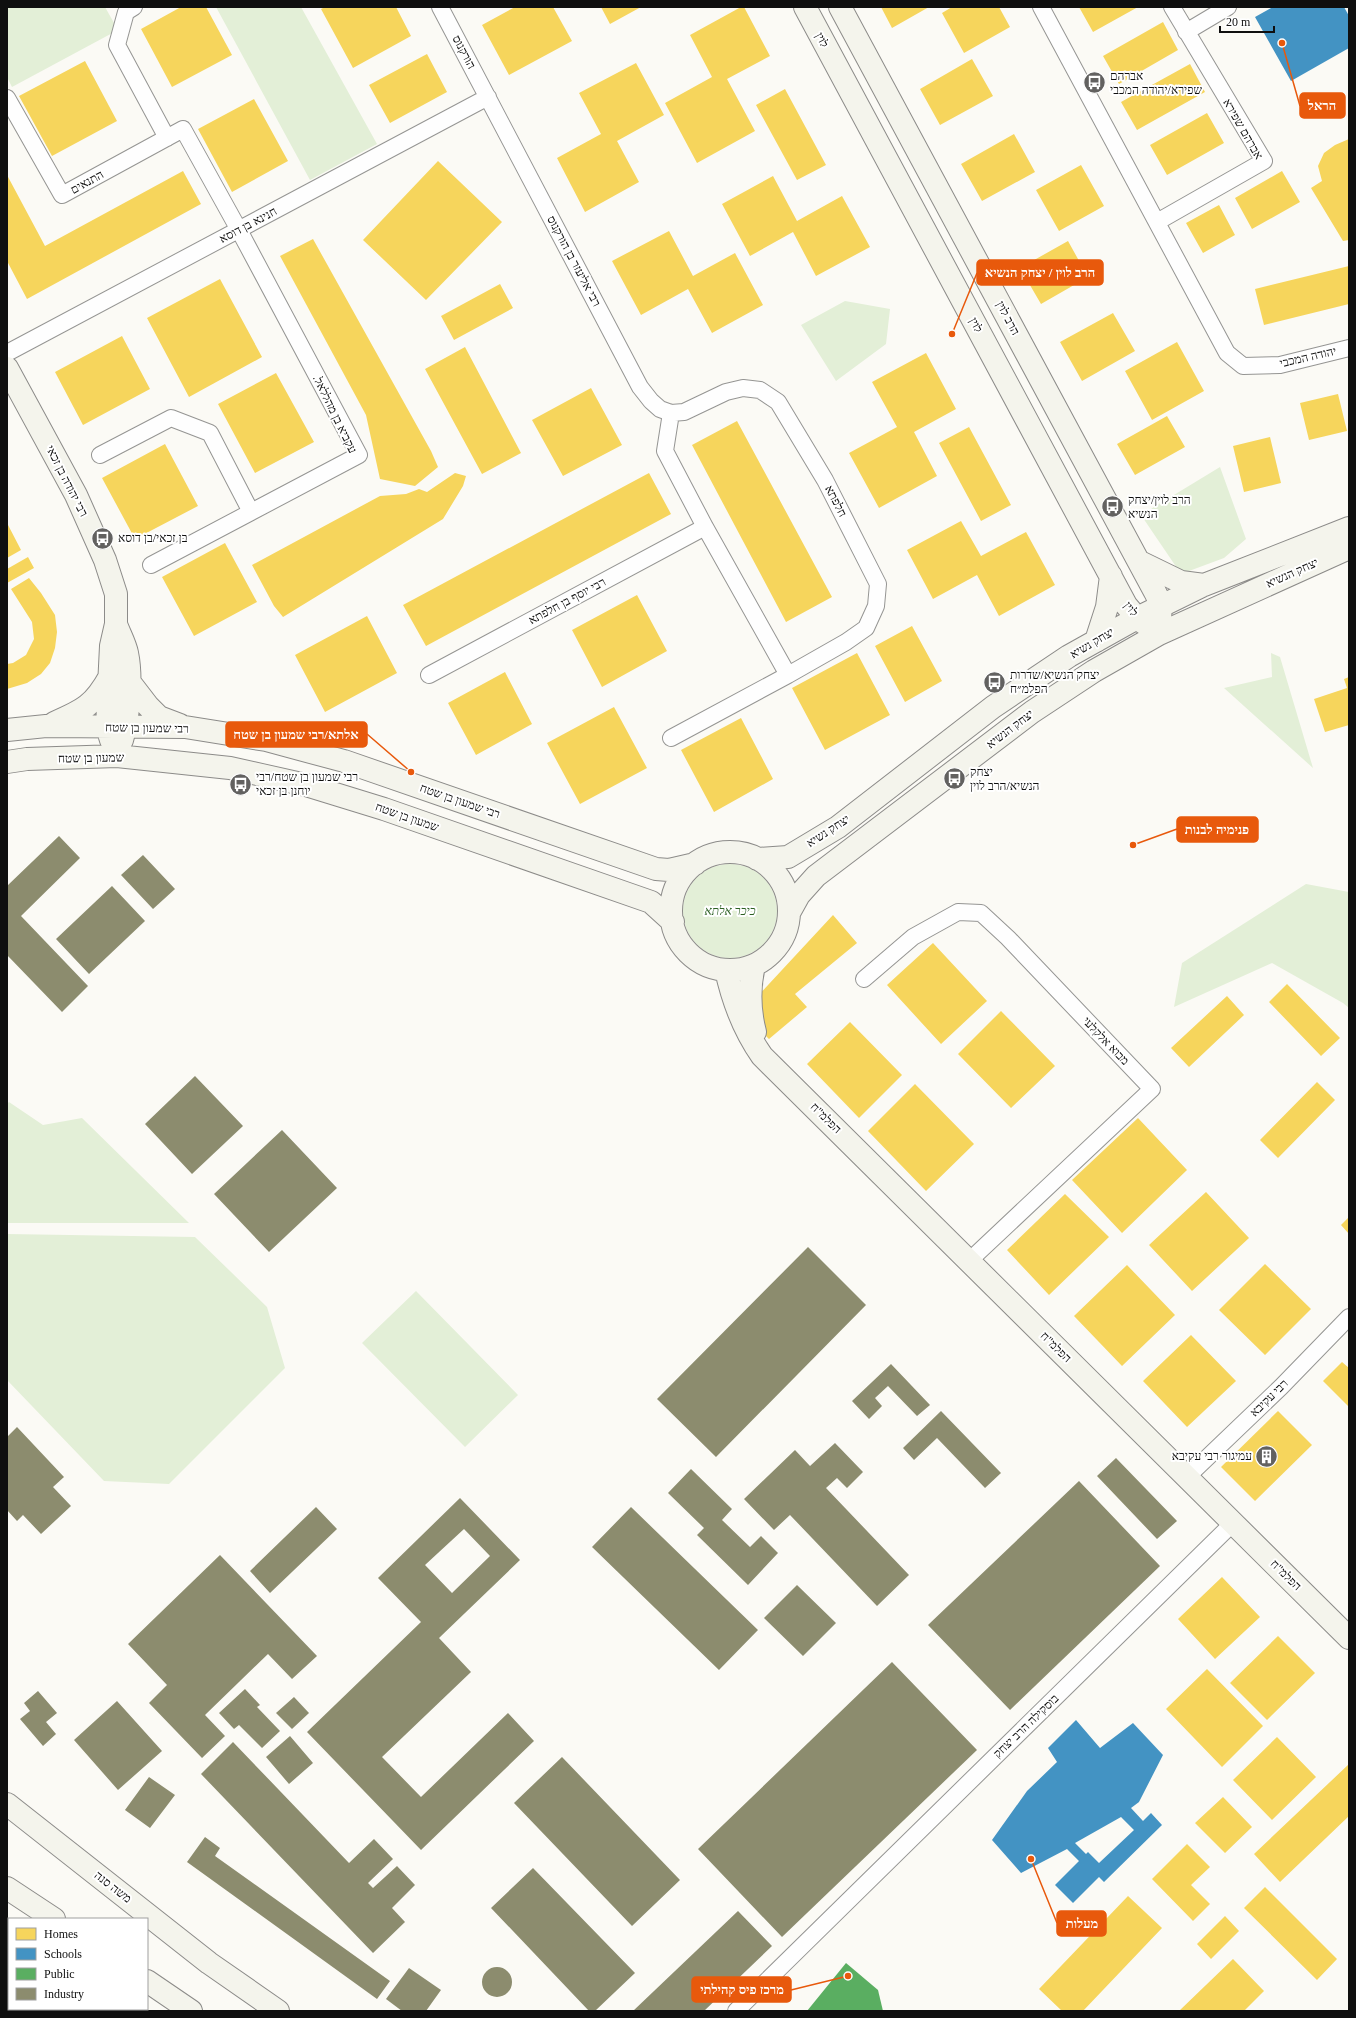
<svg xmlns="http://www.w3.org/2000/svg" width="1356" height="2018" font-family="'Times New Roman',Heebo,serif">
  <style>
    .green { fill: #e3efd7 }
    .cemetery { fill: #e6ebda }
    .homes { fill: #f6d55c }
    .schools { fill: #4393c3; fill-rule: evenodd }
    .public { fill: #5aae61 }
    .industry { fill: #8c8c6e; fill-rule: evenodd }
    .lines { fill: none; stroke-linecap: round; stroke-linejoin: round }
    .street-casing { stroke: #959593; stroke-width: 18 }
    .secondary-casing { stroke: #8c8b89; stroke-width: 24 }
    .street { stroke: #fefefe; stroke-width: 16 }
    .secondary { stroke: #f4f4ec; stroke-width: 22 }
    .labels { text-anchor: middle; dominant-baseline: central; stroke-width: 4; stroke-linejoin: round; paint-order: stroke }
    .street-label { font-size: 12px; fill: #0f0f0f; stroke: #fff }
    .poi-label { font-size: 12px; fill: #0f0f0f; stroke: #fff; text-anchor: start }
    .park-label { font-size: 12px; font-style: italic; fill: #2d6124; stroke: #fff }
    .leader { fill: none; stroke: #e8590c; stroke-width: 1.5 }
    .callout-dot { fill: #e8590c; stroke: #fff; stroke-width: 1.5 }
    .callout { fill: #e8590c; stroke: #e8590c; stroke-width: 1.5 }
    .callout-label { font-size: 13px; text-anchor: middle; font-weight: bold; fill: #fff }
  </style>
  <rect width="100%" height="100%" fill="#fbfaf5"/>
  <path class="green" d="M 7,7 L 105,7 L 118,30 L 12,87 L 7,77 Z
    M 216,7 L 301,7 L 377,144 L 310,180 Z
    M 845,301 L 890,309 L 886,344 L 836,381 L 801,325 Z
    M 1220,467 L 1246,539 L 1224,558 L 1181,574 L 1141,515 Z
    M 1271,653 L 1280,657 L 1313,768 L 1224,688 L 1272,677 Z
    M683 911a47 47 0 1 1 94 0a47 47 0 1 1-94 0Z
    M 1306,884 L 1349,892 L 1349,1008 L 1343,1003 L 1272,963 L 1174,1007 L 1182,963 Z
    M 9,1102 L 43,1125 L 82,1118 L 189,1223 L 7,1223 L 7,1104 Z
    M 7,1234 L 195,1237 L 267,1307 L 285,1368 L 169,1484 L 104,1481 L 7,1380 Z
    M 416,1291 L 518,1395 L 465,1447 L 362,1343 Z"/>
  <path class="cemetery" d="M 7,1950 L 9,1951 L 9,2009 L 96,2009 L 99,2011 L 7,2011 Z"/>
  <path class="homes" d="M 181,7 L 206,7 L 232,55 L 172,87 L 141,29 Z
    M 325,7 L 396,7 L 411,36 L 353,68 L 321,9 Z
    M 515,7 L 553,7 L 572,41 L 509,75 L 482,25 Z
    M 601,7 L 641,7 L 610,24 Z
    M 741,7 L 744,7 L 770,56 L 727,79 L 755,131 L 697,163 L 665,103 L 712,77 L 690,35 Z
    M 881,7 L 929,7 L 892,28 Z
    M 952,7 L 999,7 L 1010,27 L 964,53 L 942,13 Z
    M 1079,7 L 1138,7 L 1093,32 Z
    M 1163,22 L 1178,50 L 1119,84 L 1103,56 Z
    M 427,54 L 447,92 L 390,123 L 369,85 Z
    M 972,59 L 993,96 L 940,125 L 920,89 Z
    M 85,61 L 117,121 L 52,156 L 19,96 Z
    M 636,63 L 664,115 L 617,141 L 639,182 L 585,212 L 557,158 L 601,134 L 579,93 Z
    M 1190,64 L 1205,92 L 1137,130 L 1121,102 Z
    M 785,89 L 826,165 L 797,180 L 756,105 Z
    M 254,99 L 288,161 L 232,192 L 198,129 Z
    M 1207,113 L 1224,143 L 1167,175 L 1150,145 Z
    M 1014,134 L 1035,172 L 982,201 L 961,164 Z
    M 1349,139 L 1349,240 L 1343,241 L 1311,188 L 1322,181 L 1318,166 L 1324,153 L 1335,145 Z
    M 438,161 L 502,222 L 426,300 L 363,240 Z
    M 1081,165 L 1104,206 L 1059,231 L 1036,190 Z
    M 183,171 L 201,204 L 27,299 L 7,261 L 7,175 L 45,246 Z
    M 1282,171 L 1300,202 L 1252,229 L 1235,198 Z
    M 773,176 L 797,221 L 842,196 L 870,247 L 816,276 L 793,232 L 750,256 L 722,204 Z
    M 1219,205 L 1235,235 L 1203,253 L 1186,223 Z
    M 669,231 L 693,276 L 735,253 L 763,305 L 712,333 L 688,289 L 641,315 L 612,261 Z
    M 313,239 L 431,451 L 438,467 L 415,486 L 380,479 L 366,415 L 280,256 Z
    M 1068,241 L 1088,277 L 1041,304 L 1020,268 Z
    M 1349,266 L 1349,304 L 1264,325 L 1255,289 Z
    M 220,279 L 262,357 L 189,397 L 147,318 Z
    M 500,284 L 513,308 L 454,340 L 441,316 Z
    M 1113,313 L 1135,351 L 1082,381 L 1060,342 Z
    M 122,336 L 150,389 L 83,425 L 55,372 Z
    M 1177,342 L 1204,391 L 1152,420 L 1125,371 Z
    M 465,347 L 521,453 L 482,474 L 425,369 Z
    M 926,353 L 956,409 L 914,432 L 937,476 L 879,508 L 849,453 L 897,427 L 872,382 Z
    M 276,373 L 314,442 L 255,473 L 218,404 Z
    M 591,388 L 622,445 L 563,476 L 532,420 Z
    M 1338,394 L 1347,431 L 1309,440 L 1300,403 Z
    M 1167,416 L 1185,447 L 1135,475 L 1117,444 Z
    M 737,421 L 832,597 L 786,622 L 692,445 Z
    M 969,427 L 1011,505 L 981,521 L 939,443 Z
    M 1270,437 L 1281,483 L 1244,492 L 1233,446 Z
    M 165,444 L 198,506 L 135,539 L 102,478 Z
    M 455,473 L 466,476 L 463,486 L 443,519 L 283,617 L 274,606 L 252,565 L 380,496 L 406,494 L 419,489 L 427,492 Z
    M 649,473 L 671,514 L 426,646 L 403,605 Z
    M 961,521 L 981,556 L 1026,532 L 1055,585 L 999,616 L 977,575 L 933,599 L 907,550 Z
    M 7,523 L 21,550 L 7,558 Z
    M 225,543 L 257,602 L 194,636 L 162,577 Z
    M 28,557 L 34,568 L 7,583 L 7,569 Z
    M 29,578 L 41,593 L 55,615 L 57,632 L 55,648 L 50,663 L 41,674 L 27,683 L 7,689 L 7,664 L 13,663 L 26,655 L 34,639 L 32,622 L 11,589 Z
    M 637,595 L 667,651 L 602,687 L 572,630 Z
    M 367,616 L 397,673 L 325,712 L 295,655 Z
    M 912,626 L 942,681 L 905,702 L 875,646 Z
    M 857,653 L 890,715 L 825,750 L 792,688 Z
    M 505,672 L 532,724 L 476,755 L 448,703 Z
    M 1349,677 L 1349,725 L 1325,732 L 1314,699 L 1347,688 L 1344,679 Z
    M 614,707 L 647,768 L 580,804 L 547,743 Z
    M 741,718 L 773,779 L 714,812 L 681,750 Z
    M 833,915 L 857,943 L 795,994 L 807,1007 L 769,1039 L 754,1024 L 754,1000 Z
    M 933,943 L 987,1001 L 941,1044 L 887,985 Z
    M 1287,984 L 1340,1038 L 1321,1056 L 1269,1002 Z
    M 1227,996 L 1244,1015 L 1189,1067 L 1171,1048 Z
    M 1001,1011 L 1055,1066 L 1011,1108 L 958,1054 Z
    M 850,1022 L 902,1075 L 859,1118 L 807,1064 Z
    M 1317,1082 L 1335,1100 L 1278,1158 L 1260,1140 Z
    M 915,1084 L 974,1144 L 926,1191 L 868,1131 Z
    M 1138,1118 L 1187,1170 L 1122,1233 L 1072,1180 Z
    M 1206,1192 L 1249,1238 L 1192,1291 L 1149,1245 Z
    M 1065,1194 L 1109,1237 L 1049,1295 L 1007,1250 Z
    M 1349,1217 L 1349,1234 L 1341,1225 Z
    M 1265,1264 L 1311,1309 L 1265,1355 L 1219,1310 Z
    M 1127,1265 L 1175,1315 L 1122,1366 L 1074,1316 Z
    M 1191,1335 L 1236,1381 L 1187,1427 L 1143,1381 Z
    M 1342,1362 L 1349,1368 L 1349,1407 L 1323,1381 Z
    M 1278,1411 L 1312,1445 L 1255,1501 L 1221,1467 Z
    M 1222,1577 L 1260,1617 L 1215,1659 L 1178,1619 Z
    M 1278,1636 L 1315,1673 L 1267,1720 L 1230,1683 Z
    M 1207,1669 L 1263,1726 L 1222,1767 L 1166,1709 Z
    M 1277,1737 L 1316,1777 L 1272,1820 L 1233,1780 Z
    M 1349,1764 L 1349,1816 L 1280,1882 L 1254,1854 Z
    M 1223,1797 L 1252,1827 L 1225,1853 L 1195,1823 Z
    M 1187,1844 L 1210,1867 L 1191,1885 L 1210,1904 L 1193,1921 L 1152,1879 Z
    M 1265,1887 L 1337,1959 L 1317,1980 L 1244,1908 Z
    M 1128,1896 L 1162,1928 L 1083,2011 L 1062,2011 L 1039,1989 Z
    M 1225,1916 L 1239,1931 L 1211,1959 L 1197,1944 Z
    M 1233,1959 L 1264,1991 L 1244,2011 L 1179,2011 Z"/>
  <path class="schools" d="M 1273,7 L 1344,7 L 1349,16 L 1349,48 L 1291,81 L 1255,17 Z
    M 1076,1720 L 1100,1748 L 1133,1723 L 1163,1755 L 1139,1802 L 1131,1808 L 1143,1821 L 1151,1813 L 1162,1825 L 1104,1882 L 1099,1877 L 1073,1903 L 1055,1885 L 1079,1861 L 1067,1849 L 1021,1873 L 992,1840 L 1027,1791 L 1057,1762 L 1048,1748 ZM 1121,1817 L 1134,1830 L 1099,1863 L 1088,1852 L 1086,1854 L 1075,1843 Z"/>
  <path class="public" d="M 846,1963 L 878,1990 L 883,2011 L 807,2011 Z"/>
  <path class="industry" d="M 59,836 L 80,858 L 21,916 L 88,986 L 62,1012 L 7,955 L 7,886 Z
    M 143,855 L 175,889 L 153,909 L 121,875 Z
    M 112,886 L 145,921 L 89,974 L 56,939 Z
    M 195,1076 L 243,1126 L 192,1174 L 145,1124 Z
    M 282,1130 L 337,1188 L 269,1252 L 214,1194 Z
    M 808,1247 L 866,1305 L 716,1457 L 657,1399 Z
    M 891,1364 L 930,1405 L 917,1416 L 888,1386 L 875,1398 L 882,1406 L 869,1419 L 852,1401 Z
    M 941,1411 L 1001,1473 L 985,1488 L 937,1438 L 914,1460 L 903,1448 Z
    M 17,1427 L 64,1477 L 53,1487 L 71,1506 L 41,1534 L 23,1515 L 17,1521 L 7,1510 L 7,1437 Z
    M 835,1443 L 863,1472 L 847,1488 L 837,1478 L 826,1488 L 909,1575 L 877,1606 L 790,1515 L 774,1530 L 744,1499 L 795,1450 L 810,1466 Z
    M 1116,1458 L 1177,1521 L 1157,1539 L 1097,1476 Z
    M 691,1469 L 732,1509 L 722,1520 L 750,1547 L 761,1536 L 778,1553 L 748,1585 L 697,1535 L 704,1528 L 668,1493 Z
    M 1079,1481 L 1160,1566 L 1010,1710 L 928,1625 Z
    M 460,1498 L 520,1560 L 439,1638 L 471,1672 L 382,1757 L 421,1797 L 508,1713 L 534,1741 L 421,1850 L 307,1732 L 421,1622 L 378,1578 ZM 464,1529 L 490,1556 L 452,1593 L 425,1565 Z
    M 316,1507 L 337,1529 L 270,1593 L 250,1571 Z
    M 631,1507 L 758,1630 L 719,1670 L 592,1547 Z
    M 220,1555 L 317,1656 L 292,1679 L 268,1654 L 205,1715 L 225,1736 L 202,1758 L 149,1703 L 167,1685 L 128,1644 Z
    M 797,1585 L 836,1623 L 803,1656 L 764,1618 Z
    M 892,1662 L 977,1750 L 782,1937 L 698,1849 Z
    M 245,1689 L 260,1705 L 257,1707 L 280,1731 L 262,1748 L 239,1725 L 234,1729 L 219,1713 Z
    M 38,1691 L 57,1713 L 46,1722 L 56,1734 L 43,1746 L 20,1719 L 30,1711 L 24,1703 Z
    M 294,1697 L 309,1713 L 292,1729 L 276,1713 Z
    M 117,1701 L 162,1751 L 118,1790 L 74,1740 Z
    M 290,1736 L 313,1763 L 289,1784 L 266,1757 Z
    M 233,1742 L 349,1863 L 374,1839 L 393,1859 L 368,1883 L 373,1888 L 397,1866 L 415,1885 L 392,1908 L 405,1922 L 373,1953 L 201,1774 Z
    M 562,1757 L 680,1880 L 632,1926 L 514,1803 Z
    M 149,1777 L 175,1795 L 150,1828 L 125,1810 Z
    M 205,1837 L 220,1848 L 215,1856 L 390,1981 L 377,1999 L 187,1862 Z
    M 533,1868 L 635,1973 L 595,2011 L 589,2011 L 491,1908 Z
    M 738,1911 L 772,1946 L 704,2011 L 633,2011 Z
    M482 1982a15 15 0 1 1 30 0a15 15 0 1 1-30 0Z
    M 409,1968 L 441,1990 L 426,2011 L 402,2011 L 386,1999 Z"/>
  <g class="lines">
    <defs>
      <path id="street" d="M 134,7 L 126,12 L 117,45 L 167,138
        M 440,7 L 640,387 L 651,401 L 660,409 L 671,413 L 684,412 L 726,392 L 743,388 L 760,390 L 778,402 L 825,480 L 878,584 L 876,606 L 866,628 L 846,642 L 788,675 L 671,738
        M 1041,7 L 1227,353 L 1243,366 L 1280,365 L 1349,348
        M 1186,32 L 1228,7
        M 7,98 L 62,195 L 183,129 L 239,230 L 359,455 L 151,565
        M 1157,222 L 1264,161 L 1172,7
        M 7,353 L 488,97
        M 671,413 L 665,451 L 705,527 L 788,675
        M 100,455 L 171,418 L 210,433 L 251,512
        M 429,675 L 705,527
        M 864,979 L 913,937 L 958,912 L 981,913 L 1008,938 L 1152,1089 L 969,1261
        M 1187,1477 L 1281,1387 L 1349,1317
        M 736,2011 L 1233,1523"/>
      <path id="secondary" d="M 805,7 L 1126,605 L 1137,618 L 1159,634
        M 840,7 L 1155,592 L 1161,604 L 1159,634
        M 7,368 L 76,495 L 105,560 L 116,594 L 116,624 L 111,646 L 107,727 L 111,740
        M 1140,562 L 1181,582 L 1204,585
        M 116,624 C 119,633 125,643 127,653 C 132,677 129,717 122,740
        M 1096,641 L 1107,607 L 1111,576
        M 128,680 L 148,706 L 159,717 L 180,725
        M 54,723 C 84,710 94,705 110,676
        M 7,730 L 46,726 L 185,727 L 266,740 L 344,761 L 656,869 L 669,870 L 695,864
        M 7,762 L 27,759 L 117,756 L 230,768 L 306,785 L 384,809 L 651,902 L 673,922
        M671 911a59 59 0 1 1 118 0a59 59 0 1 1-118 0Z
        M 757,859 L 788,857 L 838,827 L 993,707 L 1069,656 L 1137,618 L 1204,585 L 1349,528
        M 789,913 L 799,895 L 816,876 L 1032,712 L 1094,671 L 1159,634 L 1349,548
        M 754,965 C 749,987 749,1009 755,1032
        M 726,970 C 733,1002 743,1029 762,1056 L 1349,1638
        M 7,1804 L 209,1963 L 278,2011
        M 7,1888 L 54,1919
        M 147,1981 L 191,2011"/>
    </defs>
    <use href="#street" class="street-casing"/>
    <use href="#secondary" class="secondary-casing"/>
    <use href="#street" class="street"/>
    <use href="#secondary" class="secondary"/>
  </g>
  <defs>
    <symbol id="bus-disc" viewBox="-11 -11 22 22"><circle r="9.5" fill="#626160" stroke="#fff"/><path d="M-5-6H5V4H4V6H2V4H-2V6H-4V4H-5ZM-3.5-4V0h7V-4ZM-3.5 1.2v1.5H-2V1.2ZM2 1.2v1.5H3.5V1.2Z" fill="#fff"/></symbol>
    <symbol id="building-disc" viewBox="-11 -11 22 22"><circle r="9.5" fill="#626160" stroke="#fff"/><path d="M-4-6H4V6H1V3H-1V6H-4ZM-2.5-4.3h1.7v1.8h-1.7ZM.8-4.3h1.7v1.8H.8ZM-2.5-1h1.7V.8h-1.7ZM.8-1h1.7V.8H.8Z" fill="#fff"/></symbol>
  </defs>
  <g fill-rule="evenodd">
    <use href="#bus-disc" x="1082" y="70" width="25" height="25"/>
    <use href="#bus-disc" x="1100" y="494" width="25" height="25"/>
    <use href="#bus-disc" x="90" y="526" width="25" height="25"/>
    <use href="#bus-disc" x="982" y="670" width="25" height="25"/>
    <use href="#bus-disc" x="942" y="766" width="25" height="25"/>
    <use href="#bus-disc" x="228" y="772" width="25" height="25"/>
    <use href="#building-disc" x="1254" y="1444" width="25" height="25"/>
  </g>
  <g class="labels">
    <g class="street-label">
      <text transform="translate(822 40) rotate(62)">לוין</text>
      <text transform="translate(464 52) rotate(62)">הורקנוס</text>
      <text transform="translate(1243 129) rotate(60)">אברהם שפירא</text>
      <text transform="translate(87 182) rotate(-29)">התנאים</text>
      <text transform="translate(248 225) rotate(-28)">חנינא בן דוסא</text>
      <text transform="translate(574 261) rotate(62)">רבי אליעזר בן הורקנוס</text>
      <text transform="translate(1008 318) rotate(62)">הרב לוין</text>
      <text transform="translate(976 325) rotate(62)">לוין</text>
      <text transform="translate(1308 357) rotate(-13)">יהודה המכבי</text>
      <text transform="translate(335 414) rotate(64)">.עקביא בן מהללאל</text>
      <text transform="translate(67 481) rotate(63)">רבי יהודה בן זכאי</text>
      <text transform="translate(836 501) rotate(63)">חלפתא</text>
      <text transform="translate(1292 573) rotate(-24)">יצחק הנשיא</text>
      <text transform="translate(567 601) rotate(-28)">רבי יוסף בן חלפתא</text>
      <text transform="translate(1131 609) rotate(52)">לוין</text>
      <text transform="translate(1092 643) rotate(-30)">יצחק נשיא</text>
      <text transform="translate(147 728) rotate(1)">רבי שמעון בן שטח</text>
      <text transform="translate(1010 729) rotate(-37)">יצחק הנשיא</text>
      <text transform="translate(91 758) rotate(-1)">שמעון בן שטח</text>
      <text transform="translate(460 801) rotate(19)">רבי שמעון בן שטח</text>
      <text transform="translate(407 817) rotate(19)">שמעון בן שטח</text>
      <text transform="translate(828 831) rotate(-33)">יצחק נשיא</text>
      <text transform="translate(1106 1041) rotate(46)">מבוא אלקלעי</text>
      <text transform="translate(826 1118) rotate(45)">הפלמ"ח</text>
      <text transform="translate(1056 1347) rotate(45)">הפלמ"ח</text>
      <text transform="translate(1269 1398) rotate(-44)">רבי עקיבא</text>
      <text transform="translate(1286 1575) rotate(45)">הפלמ"ח</text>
      <text transform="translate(1026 1726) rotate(-44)">בוסקילה הרב יצחק</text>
      <text transform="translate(113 1887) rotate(38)">משה סנה</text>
    </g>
    <g class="poi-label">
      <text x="1110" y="76">אברהם<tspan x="1110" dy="14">שפירא/יהודה המכבי</tspan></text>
      <text x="1128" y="500">הרב לוין/יצחק<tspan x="1128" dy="14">הנשיא</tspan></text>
      <text x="118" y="538">בן זכאי/בן דוסא</text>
      <text x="1010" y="675">יצחק הנשיא/שדרות<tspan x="1010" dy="14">הפלמ״ח</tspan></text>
      <text x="970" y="772">יצחק<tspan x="970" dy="14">הנשיא/הרב לוין</tspan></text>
      <text x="256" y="777">רבי שמעון בן שטח/רבי<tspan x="256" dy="14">יוחנן בן זכאי</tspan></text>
      <text x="1252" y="1456" text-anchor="end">עמיגור רבי עקיבא</text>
    </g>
    <g class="park-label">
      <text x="730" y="911">כיכר אלתא</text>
    </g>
  </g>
  <path class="leader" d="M1282 43L1300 106M952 334L977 273M411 772L367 734M1133 845L1177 829M1031 1859L1057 1923M848 1976L791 1990"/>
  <g class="callout-dot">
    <circle cx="1282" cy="43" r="4"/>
    <circle cx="952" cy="334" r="4"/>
    <circle cx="411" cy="772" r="4"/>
    <circle cx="1133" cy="845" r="4"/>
    <circle cx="1031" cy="1859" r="4"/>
    <circle cx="848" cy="1976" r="4"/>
  </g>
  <g class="callout">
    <rect x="1300" y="93" width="45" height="25" rx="4"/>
    <rect x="977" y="260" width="126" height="25" rx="4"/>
    <rect x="226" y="722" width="141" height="25" rx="4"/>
    <rect x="1177" y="817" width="81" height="25" rx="4"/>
    <rect x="1057" y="1911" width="49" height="25" rx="4"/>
    <rect x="692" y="1977" width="99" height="25" rx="4"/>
  </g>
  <g class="callout-label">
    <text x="1322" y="110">הראל</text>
    <text x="1040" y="277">הרב לוין / יצחק הנשיא</text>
    <text x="296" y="739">אלתא/רבי שמעון בן שטח</text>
    <text x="1217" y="834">פנימיה לבנות</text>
    <text x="1082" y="1928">מעלות</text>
    <text x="742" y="1994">מרכז פיס קהילתי</text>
  </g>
  <rect width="1356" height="2018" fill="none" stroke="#0f0f0f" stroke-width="16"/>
  <rect x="8" y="1918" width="140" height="92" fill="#ffffff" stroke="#9f9f9f"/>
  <rect x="16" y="1928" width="20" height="12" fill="#f6d55c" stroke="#9f9f9f"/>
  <text x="44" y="1938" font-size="12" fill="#0f0f0f">Homes</text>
  <rect x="16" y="1948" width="20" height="12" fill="#4393c3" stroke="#9f9f9f"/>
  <text x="44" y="1958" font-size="12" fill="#0f0f0f">Schools</text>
  <rect x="16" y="1968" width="20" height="12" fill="#5aae61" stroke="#9f9f9f"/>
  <text x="44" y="1978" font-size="12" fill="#0f0f0f">Public</text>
  <rect x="16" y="1988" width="20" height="12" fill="#8c8c6e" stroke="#9f9f9f"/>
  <text x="44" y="1998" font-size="12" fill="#0f0f0f">Industry</text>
  <path d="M1220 26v6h54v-6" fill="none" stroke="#0f0f0f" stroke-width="2"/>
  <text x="1226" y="26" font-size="12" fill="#0f0f0f" stroke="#ffffff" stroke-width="3" paint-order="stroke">20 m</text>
</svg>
